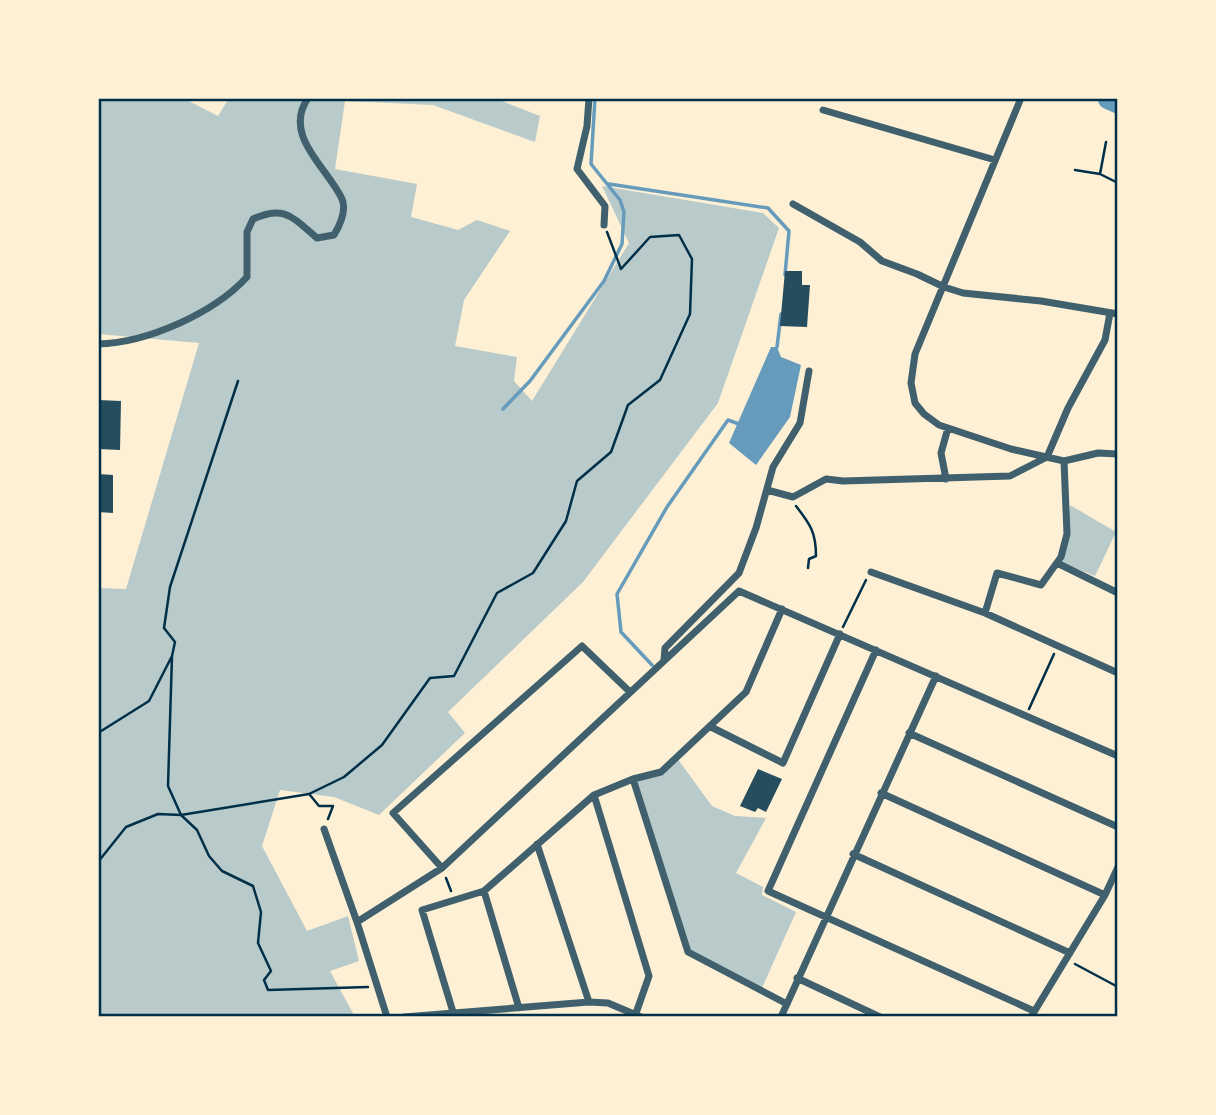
<svg xmlns="http://www.w3.org/2000/svg" width="1216" height="1115" font-family="'PT Sans Narrow',sans-serif">
  <style>
    .green { fill: #b9caca }
    .water { fill: #669bbc }
    .lines { fill: none; stroke-linecap: round; stroke-linejoin: round }
    .stream { stroke: #669bbc; stroke-width: 3.5 }
    .river { stroke: #669bbc; stroke-width: 23 }
    .building { fill: #264d5e }
    .path { stroke: #003049; stroke-width: 2.5 }
    .minor { stroke: #3f606c; stroke-width: 7 }
    .neatline { fill: none; stroke: #003049; stroke-width: 2.5 }
  </style>
  <rect width="100%" height="100%" fill="#fdf0d5"/>
  <path class="green" d="M 98,98 L 183,98 L 218,116 L 229,98 L 494,98 L 540,116 L 535,142 L 433,105 L 345,101 L 335,169 L 417,184 L 411,217 L 458,230 L 477,220 L 510,231 L 464,300 L 455,346 L 517,357 L 514,381 L 532,401 L 629,243 L 602,186 L 763,213 L 779,228 L 718,403 L 583,582 L 448,712 L 465,733 L 379,815 L 334,797 L 280,790 L 262,846 L 307,931 L 348,916 L 359,961 L 330,971 L 355,1017 L 98,1017 L 98,588 L 126,589 L 199,343 L 98,334 Z
    M 1070,505 L 1116,532 L 1095,576 L 1063,563 Z
    M 677,758 L 712,806 L 735,816 L 766,818 L 736,873 L 763,887 L 762,895 L 796,912 L 761,990 L 688,952 L 633,779 L 661,772 Z"/>
  <path class="water" d="M 771,347 L 777,347 L 781,357 L 801,365 L 790,417 L 756,465 L 729,443 Z"/>
  <g class="lines">
    <path class="stream" d="M 609,184 L 768,208 L 789,231 L 785,275
      M 777,347 L 781,314
      M 503,409 L 530,381 L 604,281 L 622,244 L 624,212 L 620,200 L 591,164 L 595,98
      M 652,665 L 621,632 L 617,594 L 667,507 L 728,420 L 739,424"/>
    <path class="river" d="M 1109,98 L 1118,102"/>
  </g>
  <path class="building" d="M 785,271 L 802,271 L 802,285 L 810,285 L 807,327 L 780,326 Z
    M 98,400 L 121,401 L 120,450 L 98,449 Z
    M 98,474 L 113,475 L 113,513 L 98,512 Z
    M 758,769 L 782,779 L 766,812 L 758,808 L 755,812 L 740,806 Z"/>
  <g class="lines">
    <path class="path" d="M 1106,142 L 1100,174 L 1118,183
      M 1075,170 L 1100,174
      M 796,506 C 810,524 816,532 816,556 L 809,559 L 808,568
      M 843,627 L 866,580
      M 172,656 L 175,642 L 164,628 L 170,587 L 238,381
      M 1029,709 L 1054,654
      M 98,733 L 149,701 L 172,656 L 168,786 L 181,815 L 309,794 L 344,777 L 382,745 L 430,678 L 454,676 L 497,593 L 533,573 L 566,521 L 577,481 L 611,452 L 628,405 L 660,380 L 690,314 L 692,259 L 679,235 L 650,237 L 621,269 L 607,232
      M 310,795 L 319,806 L 333,806 L 328,819
      M 98,862 L 126,827 L 158,814 L 181,815 L 197,830 L 209,856 L 222,871 L 253,886 L 261,912 L 258,943 L 271,971 L 264,980 L 268,990 L 368,987
      M 446,878 L 451,891
      M 1075,964 L 1118,987"/>
    <path class="minor" d="M 589,98 L 587,126 L 577,169 L 605,206 L 604,225
      M 1021,98 L 915,354 L 911,383 L 915,403 L 924,414 L 939,425 L 1011,449 L 1064,461 L 1098,453 L 1118,454
      M 823,110 L 995,160
      M 793,204 L 860,242 L 882,261 L 917,274 L 944,287 L 963,293 L 1041,301 L 1118,314
      M 98,344 C 147,343 214,313 247,277 L 247,232 L 253,219 C 285,205 292,217 317,238 L 334,235 C 340,225 347,211 342,199 C 328,168 282,136 308,98
      M 1064,461 L 1067,534 L 1061,557 L 1041,585 L 997,573 L 985,613 L 1118,673
      M 946,479 L 941,453 L 948,428
      M 767,490 L 793,497 L 826,479 L 843,481 L 1010,476 L 1047,457 L 1068,408 L 1105,340 L 1110,313
      M 1057,563 L 1118,593
      M 871,572 L 985,613
      M 876,650 L 768,891 L 1034,1011
      M 664,660 L 665,648 L 739,573 L 756,528 L 773,467 L 800,423 L 809,371
      M 711,727 L 783,763 L 840,634
      M 909,733 L 1118,827
      M 633,779 L 688,952 L 787,1004
      M 881,793 L 1105,895
      M 594,795 L 649,976 L 635,1016
      M 324,829 L 357,922
      M 537,844 L 589,1002
      M 853,854 L 1070,953
      M 442,868 L 393,813 L 582,646 L 630,692
      M 484,891 L 519,1008
      M 797,978 L 880,1017
      M 453,1012 L 422,910 L 484,891 L 594,795 L 633,779 L 661,772 L 746,692 L 782,609
      M 387,1017 L 357,922 L 442,868 L 739,591 L 1118,756
      M 404,1017 L 589,1002 L 608,1003 L 641,1017
      M 781,1017 L 936,676
      M 1031,1017 L 1105,895 L 1118,867"/>
  </g>
  <rect width="1216" height="1115" fill="none" stroke="#fdf0d5" stroke-width="200"/>
  <rect x="100" y="100" width="1016" height="915" class="neatline"/>
</svg>
